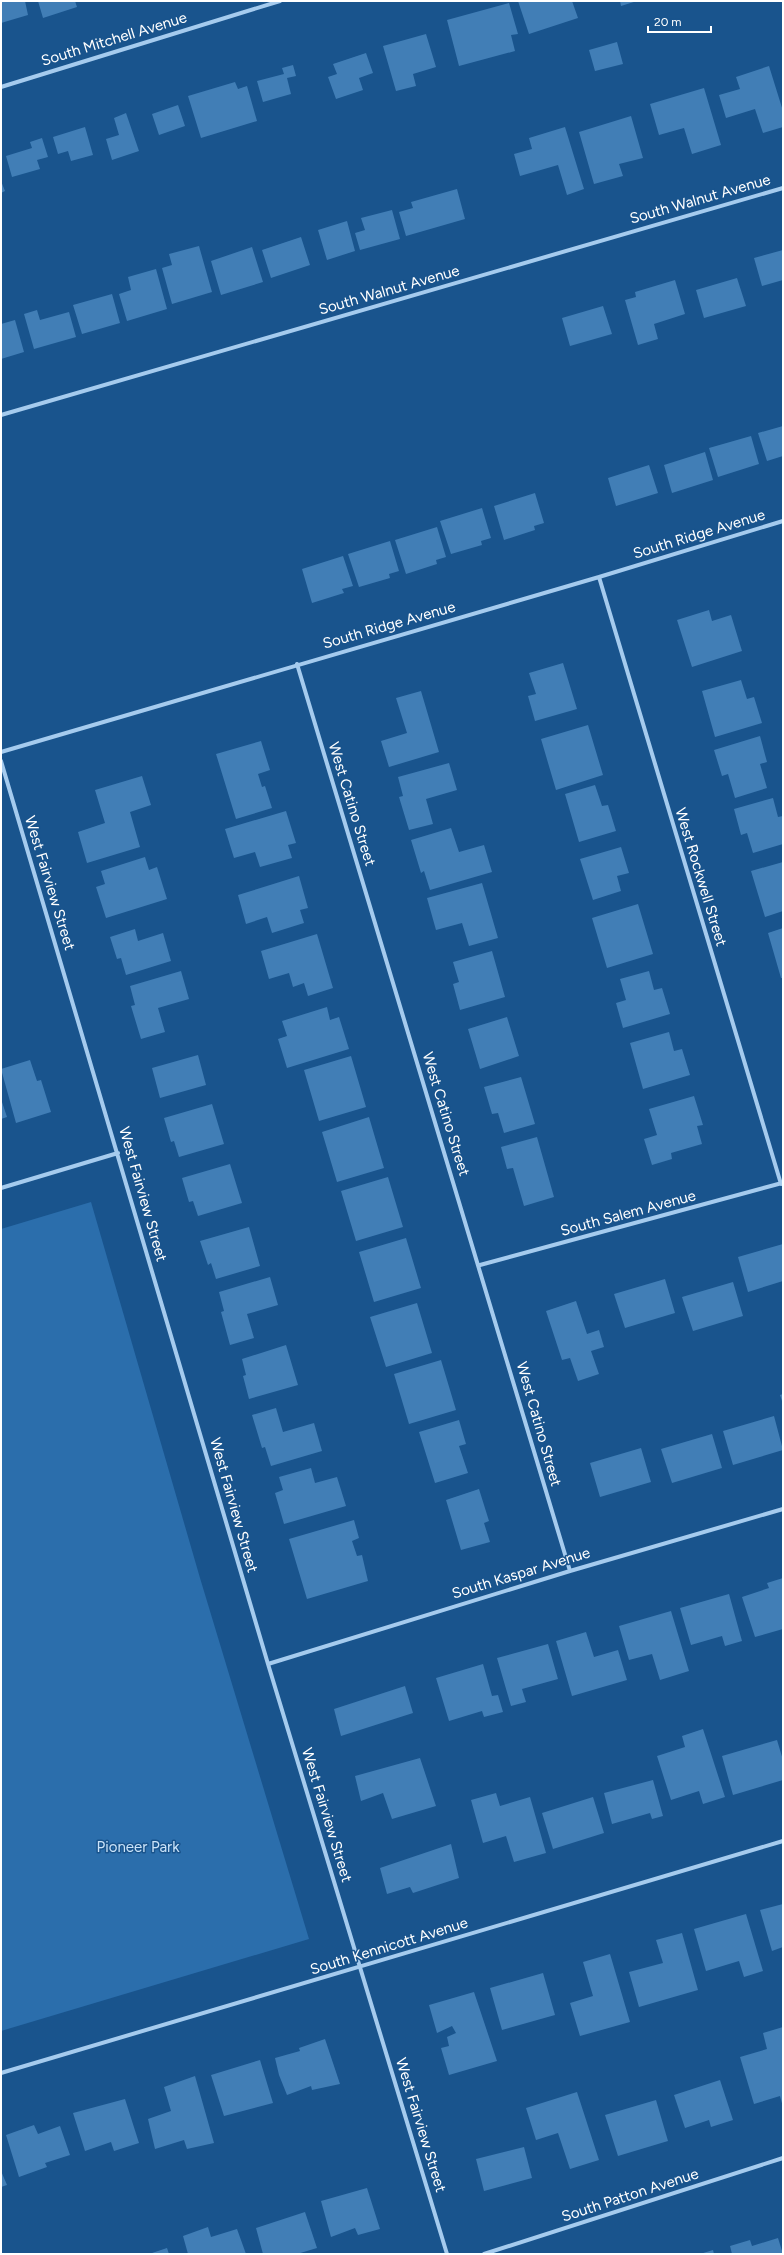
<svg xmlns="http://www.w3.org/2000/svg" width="784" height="2255" font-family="Figtree,sans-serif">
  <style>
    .green { fill: #2b6eac }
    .building { fill: #417eb6 }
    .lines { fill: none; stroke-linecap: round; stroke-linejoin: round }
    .minor { stroke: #a5cbee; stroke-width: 4 }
    .labels { text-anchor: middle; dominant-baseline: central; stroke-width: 3; stroke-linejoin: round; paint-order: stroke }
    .street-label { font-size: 15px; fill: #fff; stroke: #19548d }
    .park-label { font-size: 15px; fill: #cbe4fa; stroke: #19548d }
  </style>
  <rect width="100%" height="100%" fill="#19548d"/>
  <path class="green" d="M 91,1202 L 200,1578 L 309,1939 L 1,2031 L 1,1229 Z"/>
  <path class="building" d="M 1,1 L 25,1 L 28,15 L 1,23 Z
    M 38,1 L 75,1 L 77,7 L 43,18 Z
    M 518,1 L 572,1 L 578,18 L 529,34 Z
    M 620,1 L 637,1 L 621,6 Z
    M 509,3 L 518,34 L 511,35 L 515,51 L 459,66 L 447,20 Z
    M 426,34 L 436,67 L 413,74 L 416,86 L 396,91 L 383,46 Z
    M 617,42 L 623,64 L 595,71 L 589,50 Z
    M 366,53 L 373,73 L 359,78 L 363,90 L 336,99 L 328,77 L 337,74 L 333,64 Z
    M 293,65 L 296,76 L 287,78 L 291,94 L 263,102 L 257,81 L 284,74 L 282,68 Z
    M 769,66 L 783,111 L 783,127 L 763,133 L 755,109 L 726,118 L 719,95 L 740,89 L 736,77 Z
    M 235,82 L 238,89 L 247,86 L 257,121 L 201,138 L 188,96 Z
    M 704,88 L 721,145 L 692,154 L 684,128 L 659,135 L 650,104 Z
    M 178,105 L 185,126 L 159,135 L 152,114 Z
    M 126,113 L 139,151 L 112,160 L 106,139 L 119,135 L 114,118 Z
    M 631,116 L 643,158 L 619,164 L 623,176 L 594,184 L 579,132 Z
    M 85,127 L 93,155 L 71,161 L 68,151 L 58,154 L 53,137 Z
    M 565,127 L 584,189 L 567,195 L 558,165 L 520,176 L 514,154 L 532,149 L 529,138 Z
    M 42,138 L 48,157 L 37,160 L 40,169 L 12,177 L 6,156 L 32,148 L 30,142 Z
    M 1,181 L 5,191 L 1,193 Z
    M 457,189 L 465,219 L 406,236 L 399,212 L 413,208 L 411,202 Z
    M 392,210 L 400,239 L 360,250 L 355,233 L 365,230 L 361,218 Z
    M 347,221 L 355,251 L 327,260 L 318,230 Z
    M 301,237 L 310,265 L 271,278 L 262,250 Z
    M 199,246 L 212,292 L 172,304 L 162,268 L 172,265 L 169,254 Z
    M 252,247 L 263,282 L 221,295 L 211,261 Z
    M 783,250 L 783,280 L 762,286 L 754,258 Z
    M 156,269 L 167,309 L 127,321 L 119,294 L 131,290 L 128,277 Z
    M 737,278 L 746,306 L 704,318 L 696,290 Z
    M 675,280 L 685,314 L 654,324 L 658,339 L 638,345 L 625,300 L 636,297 L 635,292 Z
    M 112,294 L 120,323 L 82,334 L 73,305 Z
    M 603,306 L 612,334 L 570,346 L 562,318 Z
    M 37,310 L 40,320 L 69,312 L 76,337 L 34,349 L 24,314 Z
    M 15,320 L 24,352 L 1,359 L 1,324 Z
    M 783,426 L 783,456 L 767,461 L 758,433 Z
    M 751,436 L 759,464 L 718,477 L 709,448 Z
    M 705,452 L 713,480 L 672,493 L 664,465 Z
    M 649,465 L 658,493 L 616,506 L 608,478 Z
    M 535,493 L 544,523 L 534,526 L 535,530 L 504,540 L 494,506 Z
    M 482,508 L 491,538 L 481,541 L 482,545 L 451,554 L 440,521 Z
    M 437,527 L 446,557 L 436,560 L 437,564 L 406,574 L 395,540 Z
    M 390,541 L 399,571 L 389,574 L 390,578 L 359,587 L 348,554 Z
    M 343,556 L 353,586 L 342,589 L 344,593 L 312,603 L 302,569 Z
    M 709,610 L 712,621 L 731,615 L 742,651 L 692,667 L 677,620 Z
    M 563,663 L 577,709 L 535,721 L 528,696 L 536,694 L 529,673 Z
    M 741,680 L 747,699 L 754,697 L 762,723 L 715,737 L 702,691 Z
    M 421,691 L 439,752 L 389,767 L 381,741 L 407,733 L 396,698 Z
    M 588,725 L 603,775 L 556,790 L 541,739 Z
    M 760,736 L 767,762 L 760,764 L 767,788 L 735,798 L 728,774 L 722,776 L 714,750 Z
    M 261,741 L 270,770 L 258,774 L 262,787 L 265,786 L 272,808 L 236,819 L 216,754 Z
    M 449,763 L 457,790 L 426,799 L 433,824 L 409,830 L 399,797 L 403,796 L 398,777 Z
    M 142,776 L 151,805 L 130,812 L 140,847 L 87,863 L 78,832 L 105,823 L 95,790 Z
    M 595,785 L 602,806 L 608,805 L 616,831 L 579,842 L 565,794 Z
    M 773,798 L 778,817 L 783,816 L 783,844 L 753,853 L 747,833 L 741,835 L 734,809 Z
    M 286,811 L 296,843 L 288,845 L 292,858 L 260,867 L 255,852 L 234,858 L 225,829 Z
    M 451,828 L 459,852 L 484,845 L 492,872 L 430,890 L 424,871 L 421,873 L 411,840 Z
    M 621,847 L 629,873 L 617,876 L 621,891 L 593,900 L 580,859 Z
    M 145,857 L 149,870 L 157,867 L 167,899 L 106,918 L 96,887 L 105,884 L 101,871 Z
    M 783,862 L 783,911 L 765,917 L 751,871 Z
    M 299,876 L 308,908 L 300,910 L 304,923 L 272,933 L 267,917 L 246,924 L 238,895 Z
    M 482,883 L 498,938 L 469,946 L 462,923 L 436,930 L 427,898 Z
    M 638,904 L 653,954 L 607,968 L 592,918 Z
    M 783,928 L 783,978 L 781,978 L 768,933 Z
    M 135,929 L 138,941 L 163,933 L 171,961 L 126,975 L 121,958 L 117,959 L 110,937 Z
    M 317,934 L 333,988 L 308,996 L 304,983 L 293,987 L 289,973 L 269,979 L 261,951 Z
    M 492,951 L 505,997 L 460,1010 L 453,984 L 459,982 L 453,962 Z
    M 181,971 L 189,999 L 158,1008 L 165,1032 L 141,1039 L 131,1006 L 135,1005 L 130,986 Z
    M 649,971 L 654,990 L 662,988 L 670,1014 L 623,1028 L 616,1003 L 626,1000 L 620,979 Z
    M 327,1007 L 330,1020 L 339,1017 L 349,1049 L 287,1068 L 278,1039 L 287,1036 L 282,1021 Z
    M 507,1017 L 519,1056 L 480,1069 L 468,1029 Z
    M 669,1032 L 674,1051 L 682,1049 L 690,1075 L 643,1089 L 630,1043 Z
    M 198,1055 L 206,1085 L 160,1098 L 152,1068 Z
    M 351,1056 L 366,1107 L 319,1121 L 304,1070 Z
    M 30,1060 L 37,1081 L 41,1080 L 51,1112 L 16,1123 L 1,1069 Z
    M 521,1077 L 535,1124 L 504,1133 L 498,1113 L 492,1114 L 484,1087 Z
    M 694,1096 L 703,1125 L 697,1126 L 702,1144 L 671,1153 L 672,1159 L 652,1165 L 644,1139 L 657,1135 L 649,1109 Z
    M 1,1099 L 7,1117 L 1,1119 Z
    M 212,1104 L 224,1144 L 179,1157 L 174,1141 L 171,1142 L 164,1118 Z
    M 369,1117 L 384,1168 L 337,1182 L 322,1132 Z
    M 537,1137 L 554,1197 L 524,1206 L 513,1168 L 507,1169 L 501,1147 Z
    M 230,1164 L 242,1203 L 198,1216 L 193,1201 L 189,1202 L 182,1178 Z
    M 388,1177 L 403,1227 L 356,1241 L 341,1191 Z
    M 249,1227 L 260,1266 L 216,1279 L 211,1263 L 208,1265 L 200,1241 Z
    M 406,1238 L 421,1288 L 374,1302 L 359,1252 Z
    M 783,1244 L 783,1281 L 748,1292 L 738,1257 Z
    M 270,1277 L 278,1305 L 247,1314 L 254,1338 L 230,1345 L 221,1312 L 224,1311 L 219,1292 Z
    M 665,1279 L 675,1313 L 625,1328 L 614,1294 Z
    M 733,1282 L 743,1316 L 693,1331 L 682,1297 Z
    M 576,1301 L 587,1334 L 599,1330 L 604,1347 L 591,1351 L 599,1374 L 578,1381 L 570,1358 L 562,1360 L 546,1311 Z
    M 417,1303 L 432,1353 L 386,1367 L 370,1317 Z
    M 286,1345 L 298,1385 L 249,1399 L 243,1376 L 246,1375 L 242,1359 Z
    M 441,1360 L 456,1410 L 409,1424 L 394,1374 Z
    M 783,1394 L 783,1404 L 780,1395 Z
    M 276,1408 L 283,1432 L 314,1423 L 322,1451 L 271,1466 L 265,1447 L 262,1448 L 252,1415 Z
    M 774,1416 L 783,1450 L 733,1465 L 723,1431 Z
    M 459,1420 L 466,1444 L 459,1446 L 468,1473 L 435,1483 L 419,1432 Z
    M 712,1434 L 722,1468 L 672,1483 L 661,1449 Z
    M 641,1448 L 651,1482 L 600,1497 L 590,1463 Z
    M 311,1468 L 315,1483 L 337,1477 L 346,1506 L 284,1524 L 275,1493 L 283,1490 L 279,1477 Z
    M 479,1489 L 489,1521 L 484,1523 L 490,1542 L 461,1550 L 446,1500 Z
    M 354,1520 L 359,1538 L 352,1541 L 357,1556 L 362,1555 L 368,1581 L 307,1599 L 289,1539 Z
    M 783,1578 L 783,1629 L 755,1637 L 742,1597 L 769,1588 L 767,1583 Z
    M 729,1594 L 742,1641 L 725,1646 L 722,1636 L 691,1645 L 680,1608 Z
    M 671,1611 L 689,1671 L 660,1680 L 652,1654 L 629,1660 L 619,1626 Z
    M 586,1632 L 594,1657 L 618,1650 L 627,1680 L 572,1696 L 556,1641 Z
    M 548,1644 L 558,1679 L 522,1689 L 526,1702 L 511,1706 L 497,1658 Z
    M 483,1664 L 492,1696 L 498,1695 L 503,1712 L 484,1717 L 482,1711 L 449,1721 L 436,1678 Z
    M 405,1686 L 413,1713 L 341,1736 L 334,1709 Z
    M 703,1729 L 725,1797 L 703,1804 L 699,1791 L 671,1800 L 657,1756 L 685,1747 L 682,1736 Z
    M 777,1740 L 783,1760 L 783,1780 L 733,1795 L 722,1756 Z
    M 420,1758 L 436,1806 L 392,1819 L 383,1793 L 361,1801 L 355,1776 Z
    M 653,1780 L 663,1816 L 652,1819 L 650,1813 L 612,1824 L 604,1793 Z
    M 496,1793 L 500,1806 L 530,1797 L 546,1853 L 514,1862 L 506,1836 L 483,1843 L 471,1800 Z
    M 593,1797 L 604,1833 L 553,1849 L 542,1813 Z
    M 451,1844 L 459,1878 L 413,1893 L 410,1887 L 387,1894 L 380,1868 Z
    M 783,1904 L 783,1947 L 772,1951 L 760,1910 Z
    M 746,1914 L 763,1971 L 744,1977 L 739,1961 L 706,1971 L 694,1929 Z
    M 682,1933 L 698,1990 L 639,2007 L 629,1972 L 663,1963 L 656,1940 Z
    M 610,1954 L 630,2022 L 580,2036 L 570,2003 L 593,1996 L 583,1962 Z
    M 543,1973 L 555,2015 L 502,2030 L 490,1988 Z
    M 474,1992 L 497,2061 L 449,2075 L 441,2048 L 449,2046 L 447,2037 L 456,2033 L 452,2026 L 437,2033 L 429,2005 Z
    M 783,2027 L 783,2107 L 780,2096 L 754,2104 L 740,2057 L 767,2049 L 763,2033 Z
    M 325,2039 L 340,2084 L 312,2090 L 311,2086 L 287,2095 L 279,2075 L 275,2058 L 300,2051 L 299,2048 Z
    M 260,2060 L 273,2103 L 224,2116 L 211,2075 Z
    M 195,2076 L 214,2143 L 187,2149 L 184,2140 L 155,2149 L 148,2119 L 171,2111 L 164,2087 Z
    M 720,2080 L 733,2120 L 711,2127 L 709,2120 L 685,2128 L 674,2095 Z
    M 577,2092 L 599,2160 L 570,2169 L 558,2133 L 536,2140 L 526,2108 Z
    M 125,2099 L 139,2143 L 114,2151 L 111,2142 L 85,2151 L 73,2113 Z
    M 656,2100 L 668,2141 L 618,2156 L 605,2115 Z
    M 34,2125 L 38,2134 L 60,2126 L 70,2155 L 45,2163 L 47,2167 L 19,2177 L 6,2135 Z
    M 524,2147 L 532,2178 L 484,2191 L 476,2159 Z
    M 1,2171 L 7,2185 L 1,2187 Z
    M 367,2188 L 380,2229 L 358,2235 L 355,2228 L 331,2237 L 321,2201 Z
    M 305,2212 L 317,2248 L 297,2254 L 263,2254 L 256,2228 Z
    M 208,2227 L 211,2237 L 237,2229 L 246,2254 L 188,2254 L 183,2236 Z
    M 778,2238 L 783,2254 L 732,2254 L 730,2246 L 750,2240 L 752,2246 Z
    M 167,2248 L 169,2254 L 149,2254 Z
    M 713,2250 L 714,2254 L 700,2254 Z"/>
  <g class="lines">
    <path class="minor" d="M 1,87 L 280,1
      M 1,415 L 783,188
      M 599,577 L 781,1184
      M 297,664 L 570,1571
      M 1,752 L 599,577 L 783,521
      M 1,761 L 268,1664 L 447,2254
      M 1,1188 L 118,1153
      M 480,1265 L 782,1183
      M 268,1664 L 570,1571 L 783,1509
      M 1,2073 L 783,1841
      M 484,2254 L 783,2158"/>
  </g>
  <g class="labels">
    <g class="street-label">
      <text transform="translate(114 39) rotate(-17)">South Mitchell Avenue</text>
      <text transform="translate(700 199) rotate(-16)">South Walnut Avenue</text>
      <text transform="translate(389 290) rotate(-16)">South Walnut Avenue</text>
      <text transform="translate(699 534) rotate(-17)">South Ridge Avenue</text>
      <text transform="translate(389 625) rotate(-16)">South Ridge Avenue</text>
      <text transform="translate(352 804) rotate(73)">West Catino Street</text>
      <text transform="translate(701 877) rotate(73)">West Rockwell Street</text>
      <text transform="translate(50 883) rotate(73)">West Fairview Street</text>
      <text transform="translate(446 1114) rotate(73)">West Catino Street</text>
      <text transform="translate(143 1194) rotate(74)">West Fairview Street</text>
      <text transform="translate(628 1213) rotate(-15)">South Salem Avenue</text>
      <text transform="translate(539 1424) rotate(74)">West Catino Street</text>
      <text transform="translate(234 1505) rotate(74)">West Fairview Street</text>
      <text transform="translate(521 1573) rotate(-17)">South Kaspar Avenue</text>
      <text transform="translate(327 1815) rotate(73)">West Fairview Street</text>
      <text transform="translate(389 1946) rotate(-17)">South Kennicott Avenue</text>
      <text transform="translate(421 2125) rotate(73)">West Fairview Street</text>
      <text transform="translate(630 2195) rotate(-18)">South Patton Avenue</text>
    </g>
    <g class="park-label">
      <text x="138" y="1847">Pioneer Park</text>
    </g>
  </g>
  <rect width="784" height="2255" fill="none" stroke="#ffffff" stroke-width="4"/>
  <path d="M648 26v6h63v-6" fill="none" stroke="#ffffff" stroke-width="2"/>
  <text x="654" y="26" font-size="12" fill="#ffffff" stroke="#19548d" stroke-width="3" paint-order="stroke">20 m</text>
</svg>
